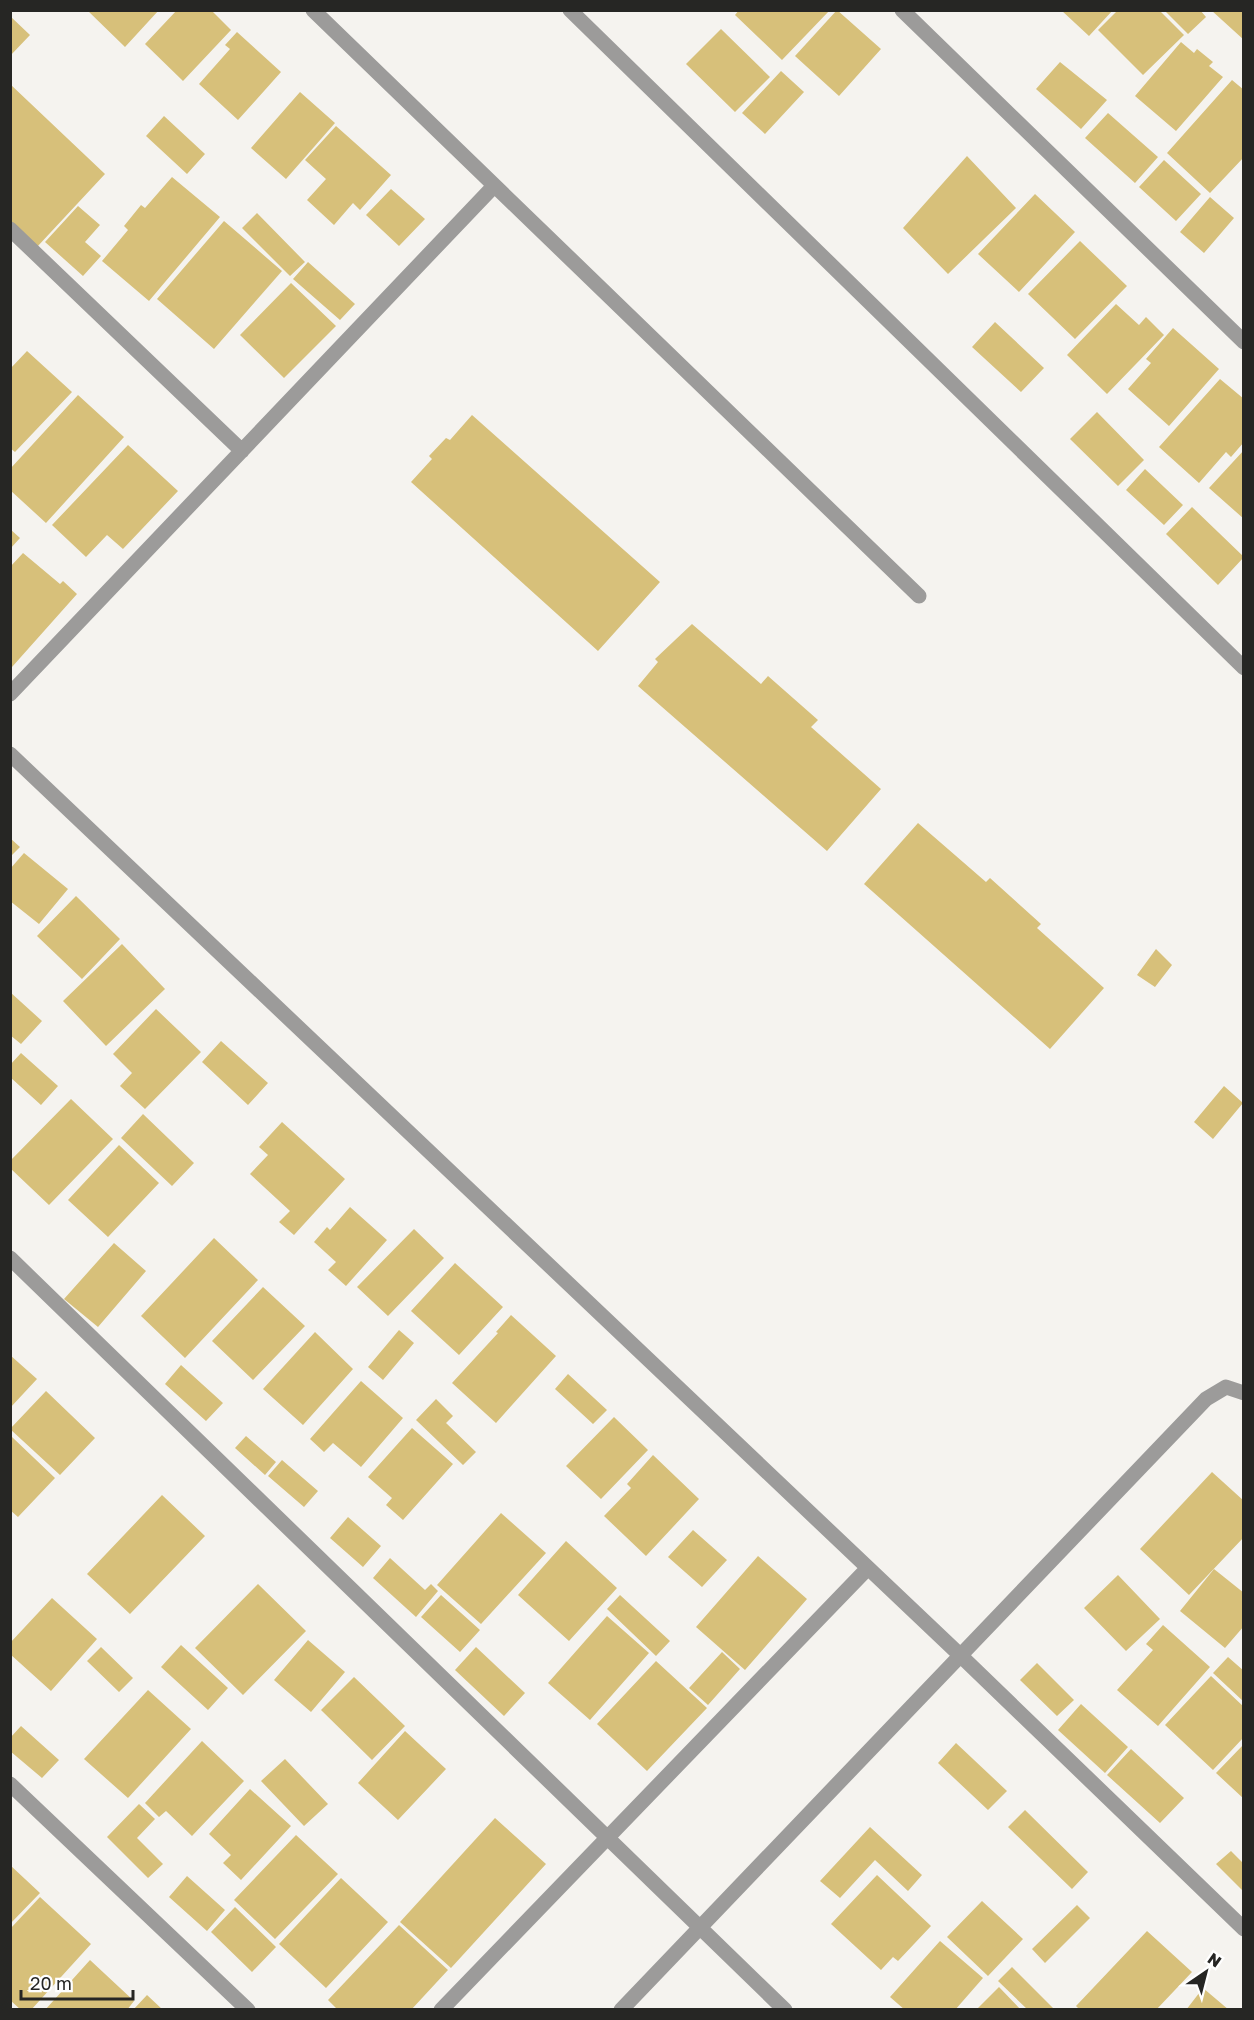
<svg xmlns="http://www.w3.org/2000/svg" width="1254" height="2020" font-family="'Golos Text',sans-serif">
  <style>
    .building { fill: #d7c07a }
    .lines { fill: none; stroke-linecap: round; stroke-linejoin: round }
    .street { stroke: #9c9b9a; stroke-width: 15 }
  </style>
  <rect width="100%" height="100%" fill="#f5f3ef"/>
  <path class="building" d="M 87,10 L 159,10 L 125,47 Z
    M 177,10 L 211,10 L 231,30 L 183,81 L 145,44 Z
    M 739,10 L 830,10 L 782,60 L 735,15 Z
    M 837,10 L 881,49 L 839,96 L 795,56 Z
    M 1061,10 L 1113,10 L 1089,36 Z
    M 1118,10 L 1159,10 L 1184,35 L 1143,75 L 1098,30 Z
    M 1164,10 L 1200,10 L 1206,17 L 1188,34 Z
    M 1211,10 L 1244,10 L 1244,40 Z
    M 10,16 L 30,35 L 10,56 Z
    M 721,29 L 770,77 L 735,112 L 686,64 Z
    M 237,32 L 281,72 L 238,120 L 199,84 L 230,49 L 225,45 Z
    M 1181,42 L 1194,53 L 1197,49 L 1213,62 L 1209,66 L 1223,77 L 1176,131 L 1135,96 Z
    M 1060,62 L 1107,100 L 1081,129 L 1036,89 Z
    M 781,71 L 804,92 L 765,134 L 742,113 Z
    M 1232,80 L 1244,90 L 1244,157 L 1210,193 L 1167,153 Z
    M 10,84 L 105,174 L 37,247 L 10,222 Z
    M 300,92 L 335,123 L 286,179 L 251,148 Z
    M 1108,113 L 1158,157 L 1135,183 L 1085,138 Z
    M 164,116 L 205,154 L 187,174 L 146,136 Z
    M 336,126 L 391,175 L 360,210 L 353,203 L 334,225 L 307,200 L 326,179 L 305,160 Z
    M 967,156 L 1016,208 L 948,274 L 903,228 Z
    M 1164,160 L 1201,194 L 1176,221 L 1139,187 Z
    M 172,177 L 220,217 L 149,301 L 102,261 L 128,230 L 124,226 L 141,205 L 145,208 Z
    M 391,189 L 425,219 L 399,246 L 366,215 Z
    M 1035,194 L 1075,232 L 1019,292 L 978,254 Z
    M 1210,197 L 1234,218 L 1204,253 L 1180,232 Z
    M 78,206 L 100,225 L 85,242 L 101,256 L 83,276 L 45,242 Z
    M 257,213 L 305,262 L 290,276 L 242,228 Z
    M 224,221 L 282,271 L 214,349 L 157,299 Z
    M 1080,241 L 1127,286 L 1075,339 L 1028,294 Z
    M 308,262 L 355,304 L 340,320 L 293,279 Z
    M 291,283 L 336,326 L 284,378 L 240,335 Z
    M 1116,304 L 1139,325 L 1146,317 L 1164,335 L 1107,394 L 1067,355 Z
    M 995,322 L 1044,368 L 1021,392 L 972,347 Z
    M 1173,328 L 1219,369 L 1169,426 L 1128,389 L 1151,363 L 1146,359 Z
    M 27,351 L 72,392 L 15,452 L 10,448 L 10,369 Z
    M 1220,379 L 1244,399 L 1244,442 L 1231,457 L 1226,452 L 1199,483 L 1159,447 Z
    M 78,395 L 124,437 L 46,523 L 10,490 L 10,469 Z
    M 1097,412 L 1144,460 L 1118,486 L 1070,439 Z
    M 472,415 L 660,582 L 598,651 L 411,482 L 432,459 L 429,456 L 446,438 L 450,440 Z
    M 128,445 L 178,491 L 123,549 L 107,535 L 86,557 L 52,525 Z
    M 1244,450 L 1244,519 L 1209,488 Z
    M 1145,469 L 1183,505 L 1164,525 L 1126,490 Z
    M 1192,507 L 1244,557 L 1218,585 L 1166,534 Z
    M 10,529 L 20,538 L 10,549 Z
    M 23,553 L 60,584 L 63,581 L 77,594 L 12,667 L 10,567 Z
    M 692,624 L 761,684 L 768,676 L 818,720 L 811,727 L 881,789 L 827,851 L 638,686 L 658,662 L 655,659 Z
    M 918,823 L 986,882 L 990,878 L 1041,924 L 1037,928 L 1104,988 L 1050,1049 L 864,884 Z
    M 10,838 L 20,847 L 10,857 Z
    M 24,853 L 68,889 L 39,924 L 10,901 L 10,869 Z
    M 76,896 L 120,939 L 82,979 L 37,936 Z
    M 122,944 L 165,989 L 106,1046 L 63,1001 Z
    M 1156,949 L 1172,965 L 1155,987 L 1137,975 Z
    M 10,992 L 42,1021 L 21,1044 L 10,1035 Z
    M 156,1009 L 201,1052 L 145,1109 L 120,1086 L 132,1073 L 113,1054 Z
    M 221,1041 L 268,1083 L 248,1105 L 202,1062 Z
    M 21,1053 L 58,1086 L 41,1105 L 10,1077 L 10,1065 Z
    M 1224,1086 L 1243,1103 L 1213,1139 L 1194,1122 Z
    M 71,1099 L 113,1139 L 49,1205 L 10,1168 L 10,1161 Z
    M 143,1114 L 194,1163 L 172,1186 L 121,1138 Z
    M 282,1122 L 345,1179 L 294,1235 L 279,1222 L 290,1211 L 250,1174 L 268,1155 L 259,1147 Z
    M 119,1145 L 159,1183 L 108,1237 L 68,1200 Z
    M 350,1207 L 387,1240 L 346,1286 L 328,1270 L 336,1262 L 314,1242 L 327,1227 L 330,1230 Z
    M 414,1229 L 444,1258 L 388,1316 L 357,1287 Z
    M 214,1238 L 258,1280 L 185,1358 L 141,1316 Z
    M 114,1243 L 146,1271 L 98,1327 L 64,1299 Z
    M 455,1263 L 503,1307 L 459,1355 L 411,1311 Z
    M 263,1287 L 305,1326 L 253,1380 L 212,1341 Z
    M 511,1315 L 556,1356 L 496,1423 L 452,1383 L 498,1333 L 496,1332 Z
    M 399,1330 L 414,1343 L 383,1380 L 368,1367 Z
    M 315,1332 L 353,1369 L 303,1425 L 263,1389 Z
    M 10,1355 L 37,1379 L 10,1408 Z
    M 181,1365 L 223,1403 L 206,1421 L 165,1384 Z
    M 568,1374 L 607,1410 L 593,1424 L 555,1389 Z
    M 361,1381 L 403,1418 L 361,1467 L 333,1443 L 324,1452 L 310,1439 Z
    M 46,1391 L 95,1438 L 60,1475 L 10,1429 Z
    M 436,1399 L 453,1416 L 446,1423 L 476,1452 L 463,1465 L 416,1420 Z
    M 614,1417 L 648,1450 L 601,1499 L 566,1466 Z
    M 412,1428 L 453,1464 L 403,1520 L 386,1505 L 392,1498 L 368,1477 Z
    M 246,1436 L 276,1462 L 265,1475 L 235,1448 Z
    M 12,1437 L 55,1478 L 18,1517 L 10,1510 Z
    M 653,1455 L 699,1499 L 646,1556 L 604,1516 L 631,1488 L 627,1484 Z
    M 282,1460 L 318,1491 L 304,1507 L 268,1476 Z
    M 1212,1472 L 1244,1501 L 1244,1537 L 1189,1595 L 1140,1549 Z
    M 162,1495 L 205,1536 L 130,1614 L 87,1574 Z
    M 501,1513 L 546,1553 L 481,1624 L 437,1585 Z
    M 348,1517 L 381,1546 L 363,1567 L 330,1538 Z
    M 693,1530 L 727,1560 L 702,1587 L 668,1557 Z
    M 566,1541 L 617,1588 L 569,1641 L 518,1595 Z
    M 758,1556 L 807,1599 L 745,1670 L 696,1627 Z
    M 390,1558 L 425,1590 L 431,1584 L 438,1591 L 416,1617 L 373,1578 Z
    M 1214,1569 L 1244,1593 L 1244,1626 L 1225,1648 L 1180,1611 Z
    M 1118,1575 L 1160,1619 L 1126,1651 L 1084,1608 Z
    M 258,1584 L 306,1631 L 243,1695 L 195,1648 Z
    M 441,1595 L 480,1630 L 460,1652 L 421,1617 Z
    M 620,1595 L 670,1641 L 656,1656 L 607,1609 Z
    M 52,1598 L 97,1639 L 51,1691 L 10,1654 L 10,1643 Z
    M 607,1616 L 649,1653 L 590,1720 L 548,1683 Z
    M 1163,1625 L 1210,1667 L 1158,1726 L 1117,1690 L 1153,1650 L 1146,1644 Z
    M 308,1640 L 345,1672 L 311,1712 L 274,1680 Z
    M 181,1645 L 228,1688 L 208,1710 L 161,1667 Z
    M 101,1647 L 133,1678 L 119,1692 L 87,1661 Z
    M 476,1647 L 525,1693 L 504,1716 L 455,1670 Z
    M 722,1652 L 740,1669 L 708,1705 L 689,1688 Z
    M 1228,1657 L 1244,1671 L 1244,1702 L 1213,1673 Z
    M 656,1661 L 707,1708 L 647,1771 L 597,1724 Z
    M 1037,1663 L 1074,1700 L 1057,1716 L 1020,1680 Z
    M 1211,1676 L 1244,1707 L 1244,1737 L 1213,1770 L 1165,1725 Z
    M 354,1677 L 405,1726 L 372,1760 L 321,1710 Z
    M 148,1690 L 191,1729 L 128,1798 L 84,1759 Z
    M 1081,1704 L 1128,1747 L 1105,1773 L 1058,1730 Z
    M 21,1726 L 59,1760 L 42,1778 L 10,1751 L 10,1738 Z
    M 405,1731 L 446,1769 L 398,1820 L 358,1783 Z
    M 202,1741 L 244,1781 L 192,1836 L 166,1811 L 159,1817 L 145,1803 Z
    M 956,1743 L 1007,1791 L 988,1810 L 938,1763 Z
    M 1244,1744 L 1244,1799 L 1216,1773 Z
    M 1131,1749 L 1184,1798 L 1160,1823 L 1107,1775 Z
    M 285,1759 L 328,1804 L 304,1826 L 261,1781 Z
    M 250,1789 L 291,1826 L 241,1880 L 223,1863 L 231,1855 L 209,1834 Z
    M 139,1804 L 155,1819 L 137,1838 L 163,1864 L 148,1878 L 107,1837 Z
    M 1025,1810 L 1088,1872 L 1072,1889 L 1008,1827 Z
    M 495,1818 L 546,1864 L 451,1968 L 400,1922 Z
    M 870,1827 L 922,1875 L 908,1891 L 875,1860 L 840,1898 L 820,1881 Z
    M 296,1835 L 338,1874 L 275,1939 L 234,1900 Z
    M 1231,1851 L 1244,1864 L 1244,1892 L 1216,1864 Z
    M 10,1865 L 40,1893 L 10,1924 Z
    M 877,1875 L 931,1926 L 898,1961 L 893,1957 L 881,1970 L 831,1924 Z
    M 187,1876 L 225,1910 L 207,1931 L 169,1897 Z
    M 341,1878 L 388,1922 L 326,1988 L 279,1944 Z
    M 40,1897 L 91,1944 L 31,2010 L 21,2010 L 10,2000 L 10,1929 Z
    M 982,1901 L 1023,1939 L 988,1976 L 947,1937 Z
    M 1077,1905 L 1090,1918 L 1045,1963 L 1032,1949 Z
    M 235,1907 L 276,1947 L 252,1972 L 211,1932 Z
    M 399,1925 L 448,1970 L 411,2010 L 338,2010 L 328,2000 Z
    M 1147,1931 L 1192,1972 L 1156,2010 L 1080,2010 L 1076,2006 Z
    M 940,1941 L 983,1978 L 955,2010 L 905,2010 L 890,1997 Z
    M 90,1960 L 134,2001 L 127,2010 L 45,2010 Z
    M 1012,1967 L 1055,2010 L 1028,2010 L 998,1981 Z
    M 999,1987 L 1021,2010 L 976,2010 Z
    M 1203,1988 L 1229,2010 L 1186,2010 Z
    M 147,1995 L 163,2010 L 133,2010 Z"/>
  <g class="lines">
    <path class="street" d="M 313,10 L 919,596
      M 570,10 L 1244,668
      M 902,10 L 1244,342
      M 10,229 L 242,451
      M 10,694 L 494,186
      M 10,754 L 961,1656 L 1244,1929
      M 10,1258 L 785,2010
      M 10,1784 L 248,2010
      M 441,2010 L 868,1568
      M 621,2010 L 1206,1399 L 1226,1387 L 1244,1393"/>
  </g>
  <rect width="1254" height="2020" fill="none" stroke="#262624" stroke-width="24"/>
  <g transform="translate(1206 1972) rotate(35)" stroke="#ffffff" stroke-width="4.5" paint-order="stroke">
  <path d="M0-4.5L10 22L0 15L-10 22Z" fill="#262624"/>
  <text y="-9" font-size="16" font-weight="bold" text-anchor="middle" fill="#262624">N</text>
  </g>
  <path d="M21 1990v9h112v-9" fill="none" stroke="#262624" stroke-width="3"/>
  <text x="30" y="1990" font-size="18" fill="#262624" stroke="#ffffff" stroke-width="4.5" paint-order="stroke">20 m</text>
</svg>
